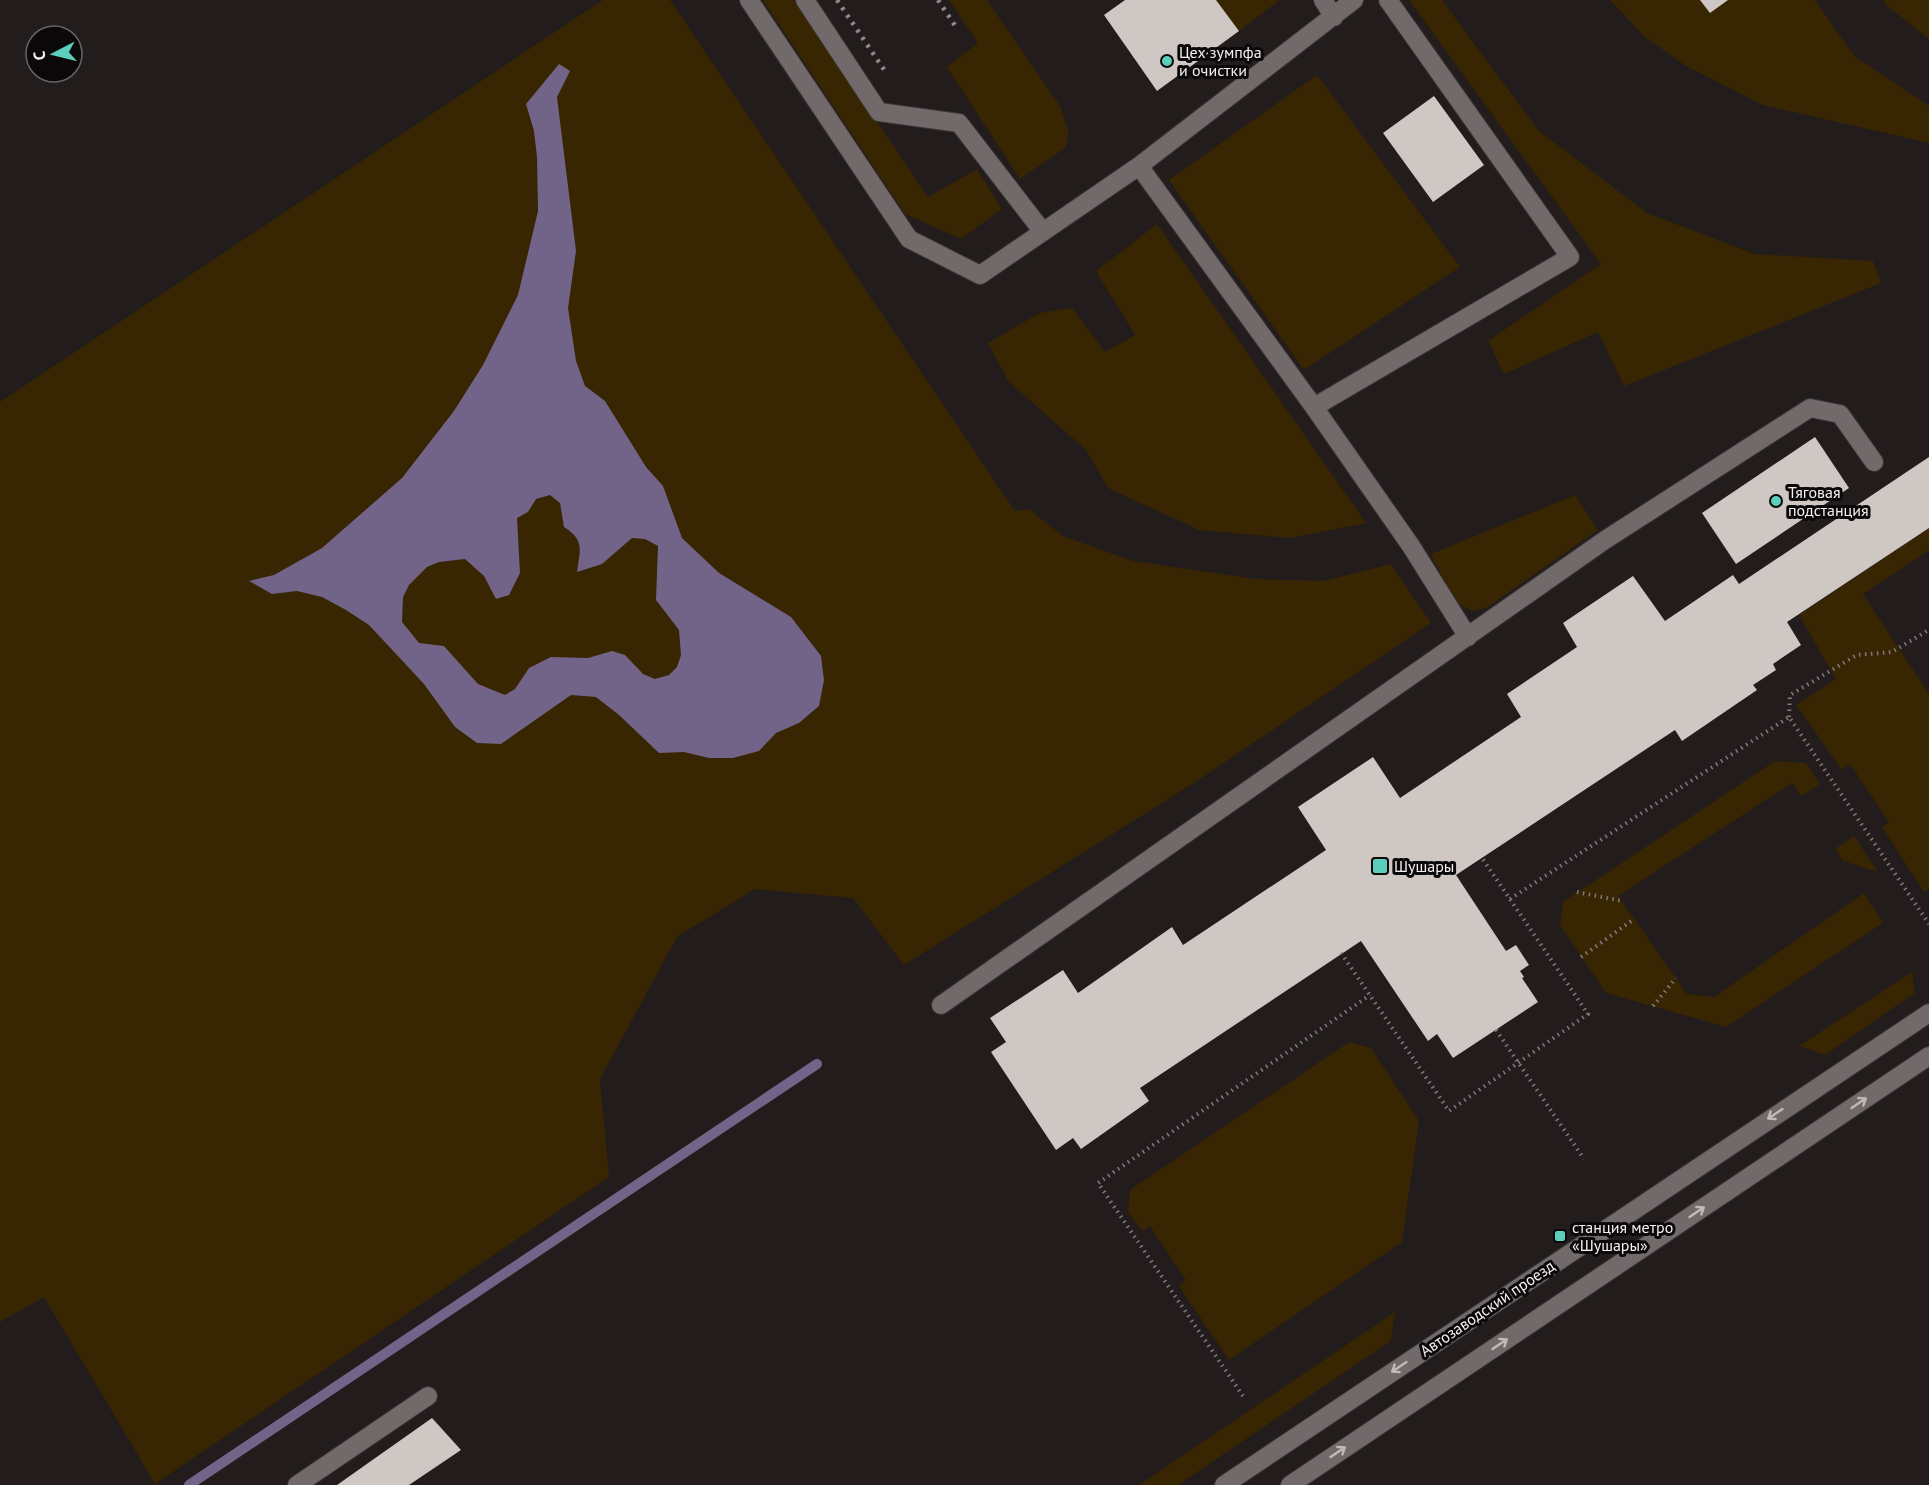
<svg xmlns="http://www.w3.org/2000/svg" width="1929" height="1485" font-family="'PT Sans',sans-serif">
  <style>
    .green { fill: #382501 }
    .water { fill: #726488; fill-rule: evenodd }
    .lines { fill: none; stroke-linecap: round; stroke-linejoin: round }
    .stream { stroke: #726488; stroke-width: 10 }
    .building { fill: #cfc7c3 }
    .minor-casing { stroke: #3a3636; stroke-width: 20 }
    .path { stroke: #807a7b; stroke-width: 4; stroke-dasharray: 1.5 4.5; stroke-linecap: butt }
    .minor { stroke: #726a6a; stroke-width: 18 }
    .rail { stroke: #8f898a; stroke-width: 4.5; stroke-dasharray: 3 6; stroke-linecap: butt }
    .oneway { stroke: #c0baba }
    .poi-dot { fill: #5bcebc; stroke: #0a0808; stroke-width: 2 }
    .labels { text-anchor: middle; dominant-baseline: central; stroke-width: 6; stroke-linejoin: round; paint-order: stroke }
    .poi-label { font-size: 16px; fill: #f4f0f0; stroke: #0a0808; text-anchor: start }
    .street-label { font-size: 16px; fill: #f4f0f0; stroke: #0a0808 }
  </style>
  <rect width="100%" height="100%" fill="#231c1d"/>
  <path class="green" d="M 603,0 L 670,0 L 1015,511 L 1029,509 L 1063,536 L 1133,561 L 1256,579 L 1323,581 L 1391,564 L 1431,623 L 1197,781 L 904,965 L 853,898 L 755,889 L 677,937 L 600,1079 L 609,1177 L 155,1484 L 44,1297 L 0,1322 L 0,402 Z
    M 763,0 L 795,0 L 928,197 L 977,169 L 1002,209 L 961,239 L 905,214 Z
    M 949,0 L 987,0 L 1060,106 L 1069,133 L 1065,148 L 1020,179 L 947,67 L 978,43 Z
    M 1216,0 L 1280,0 L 1239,31 Z
    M 1409,0 L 1442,0 L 1538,130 L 1647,213 L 1755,254 L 1873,261 L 1881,283 L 1624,386 L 1598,332 L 1504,374 L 1488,341 L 1601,264 Z
    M 1610,0 L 1815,0 L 1854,56 L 1929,106 L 1929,143 L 1763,105 L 1686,66 L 1645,37 Z
    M 1883,0 L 1929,0 L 1929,39 L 1887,6 Z
    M 1317,75 L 1460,267 L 1304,370 L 1169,180 Z
    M 1157,224 L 1366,523 L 1290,538 L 1199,530 L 1108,488 L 1086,450 L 1008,381 L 988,343 L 1040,313 L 1072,308 L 1105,352 L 1135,335 L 1096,271 Z
    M 1575,495 L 1598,530 L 1486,608 L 1472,611 L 1459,604 L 1434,562 L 1431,554 Z
    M 1929,528 L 1929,550 L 1863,594 L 1929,694 L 1929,889 L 1924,892 L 1882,827 L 1889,822 L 1850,764 L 1842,770 L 1796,705 L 1836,679 L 1799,615 Z
    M 1775,761 L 1806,763 L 1820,784 L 1801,796 L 1792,783 L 1618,896 L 1687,994 L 1714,997 L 1864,893 L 1883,923 L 1726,1027 L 1606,993 L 1560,925 L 1563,902 Z
    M 1854,836 L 1878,872 L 1843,861 L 1835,849 Z
    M 1912,972 L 1915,993 L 1825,1055 L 1799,1046 Z
    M 1349,1042 L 1371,1048 L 1419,1121 L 1402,1242 L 1229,1360 L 1179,1286 L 1186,1280 L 1150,1226 L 1142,1231 L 1128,1212 L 1130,1190 Z
    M 1395,1312 L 1391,1341 L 1178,1485 L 1139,1485 Z"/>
  <path class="water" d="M 559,64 L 570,71 L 557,97 L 576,251 L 568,308 L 576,361 L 585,386 L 605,401 L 646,467 L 663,486 L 682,538 L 719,573 L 791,617 L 821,656 L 824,680 L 819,706 L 799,723 L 776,733 L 759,751 L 733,758 L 709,758 L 684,752 L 659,753 L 619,715 L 596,697 L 571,695 L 501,744 L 477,743 L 455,727 L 424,684 L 369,625 L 346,610 L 322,597 L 297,591 L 272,594 L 249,581 L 274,575 L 322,548 L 402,478 L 454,411 L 483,365 L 518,295 L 538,211 L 537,157 L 534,131 L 526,104 ZM 550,495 L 560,503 L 564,527 C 585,540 580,550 577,572 L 602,564 L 632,538 L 645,539 L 658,546 L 656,600 L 679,630 L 681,655 L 677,667 L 669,675 L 655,679 L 643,674 L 625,655 L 612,651 L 588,658 L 551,657 L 529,668 L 515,689 L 505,695 L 478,684 L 444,646 L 419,643 L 402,622 L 403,597 L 409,585 L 427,567 L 439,562 L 465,559 L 484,576 L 496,599 L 509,595 L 520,573 L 517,518 L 528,512 L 536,499 Z"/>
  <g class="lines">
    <path class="stream" d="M 189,1485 L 817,1064"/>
  </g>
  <path class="building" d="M 1125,0 L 1216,0 L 1239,31 L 1157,91 L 1104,15 Z
    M 1700,0 L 1728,0 L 1710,13 Z
    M 1434,96 L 1484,165 L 1433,202 L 1383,133 Z
    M 1815,437 L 1849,488 L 1736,564 L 1702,513 Z
    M 1929,457 L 1929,528 L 1787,622 L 1801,645 L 1773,664 L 1776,670 L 1753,685 L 1757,690 L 1682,741 L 1675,730 L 1456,875 L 1506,951 L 1516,945 L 1529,965 L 1520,971 L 1524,977 L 1522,978 L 1538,1002 L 1453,1058 L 1437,1034 L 1428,1041 L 1361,941 L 1140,1088 L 1149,1101 L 1081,1149 L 1073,1138 L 1056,1150 L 991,1052 L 1006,1042 L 990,1018 L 1063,970 L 1078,993 L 1172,927 L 1183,945 L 1326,850 L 1298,807 L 1373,757 L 1400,798 L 1521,717 L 1507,694 L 1577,647 L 1563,623 L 1633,576 L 1665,621 L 1733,575 L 1739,584 Z
    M 432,1418 L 461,1450 L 409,1485 L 337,1485 Z"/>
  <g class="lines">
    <defs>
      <path id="minor" d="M 749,0 L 909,239 L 980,275 L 1139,166 L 1354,0
        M 805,0 L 879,112 L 959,123 L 1043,232
        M 1323,0 L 1334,17
        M 1139,166 L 1314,407 L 1411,546 L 1468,637
        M 1314,407 L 1570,257 L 1388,0
        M 941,1005 L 1605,540 L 1810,408 L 1840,414 L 1874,462
        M 297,1485 L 428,1396
        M 1224,1485 L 1929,1013
        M 1290,1485 L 1929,1056"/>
    </defs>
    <use href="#minor" class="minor-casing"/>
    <path class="path" d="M 1789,717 L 1790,695 L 1857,655 L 1892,652 L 1927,631
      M 1577,892 L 1622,901
      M 1510,899 L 1789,717 L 1929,924
      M 1341,953 L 1449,1111 L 1588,1014 L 1482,858
      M 1581,957 L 1634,919
      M 1653,1006 L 1676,978
      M 1496,1030 L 1584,1159
      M 1243,1396 L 1098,1183 L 1370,995"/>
    <use href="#minor" class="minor"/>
    <path class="rail" d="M 837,0 L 887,74
      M 938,0 L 956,27"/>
  </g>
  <defs><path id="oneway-shaft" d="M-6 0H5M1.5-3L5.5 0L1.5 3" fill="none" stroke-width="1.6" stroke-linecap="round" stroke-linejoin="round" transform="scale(1.5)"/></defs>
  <g class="oneway">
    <use href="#oneway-shaft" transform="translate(1859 1103) rotate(-34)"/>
    <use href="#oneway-shaft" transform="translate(1775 1114) rotate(146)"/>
    <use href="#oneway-shaft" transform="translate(1697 1212) rotate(-34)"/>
    <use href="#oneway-shaft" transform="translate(1500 1344) rotate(-34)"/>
    <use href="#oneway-shaft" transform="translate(1399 1367) rotate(146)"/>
    <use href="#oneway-shaft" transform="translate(1338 1452) rotate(-34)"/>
  </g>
  <g class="poi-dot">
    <circle cx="1167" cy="61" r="6"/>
    <circle cx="1776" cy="501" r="6"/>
    <rect x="1372" y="858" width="16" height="16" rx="3"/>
    <rect x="1554" y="1230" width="12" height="12" rx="3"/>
  </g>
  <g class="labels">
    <g class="poi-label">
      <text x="1179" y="52">Цех зумпфа<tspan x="1179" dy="18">и очистки</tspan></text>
      <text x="1788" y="492">Тяговая<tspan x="1788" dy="18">подстанция</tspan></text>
      <text x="1394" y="866">Шушары</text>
      <text x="1572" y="1227">станция метро<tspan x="1572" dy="18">«Шушары»</tspan></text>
    </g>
    <g class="street-label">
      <text transform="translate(1487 1308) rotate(-34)">Автозаводский проезд</text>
    </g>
  </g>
  <g transform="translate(54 54) rotate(263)"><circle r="28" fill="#0a0808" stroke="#686565" stroke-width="1.5"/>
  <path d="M0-4.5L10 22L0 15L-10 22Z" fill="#5bcebc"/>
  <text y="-9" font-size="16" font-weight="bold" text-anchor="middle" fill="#f4f0f0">С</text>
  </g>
</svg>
